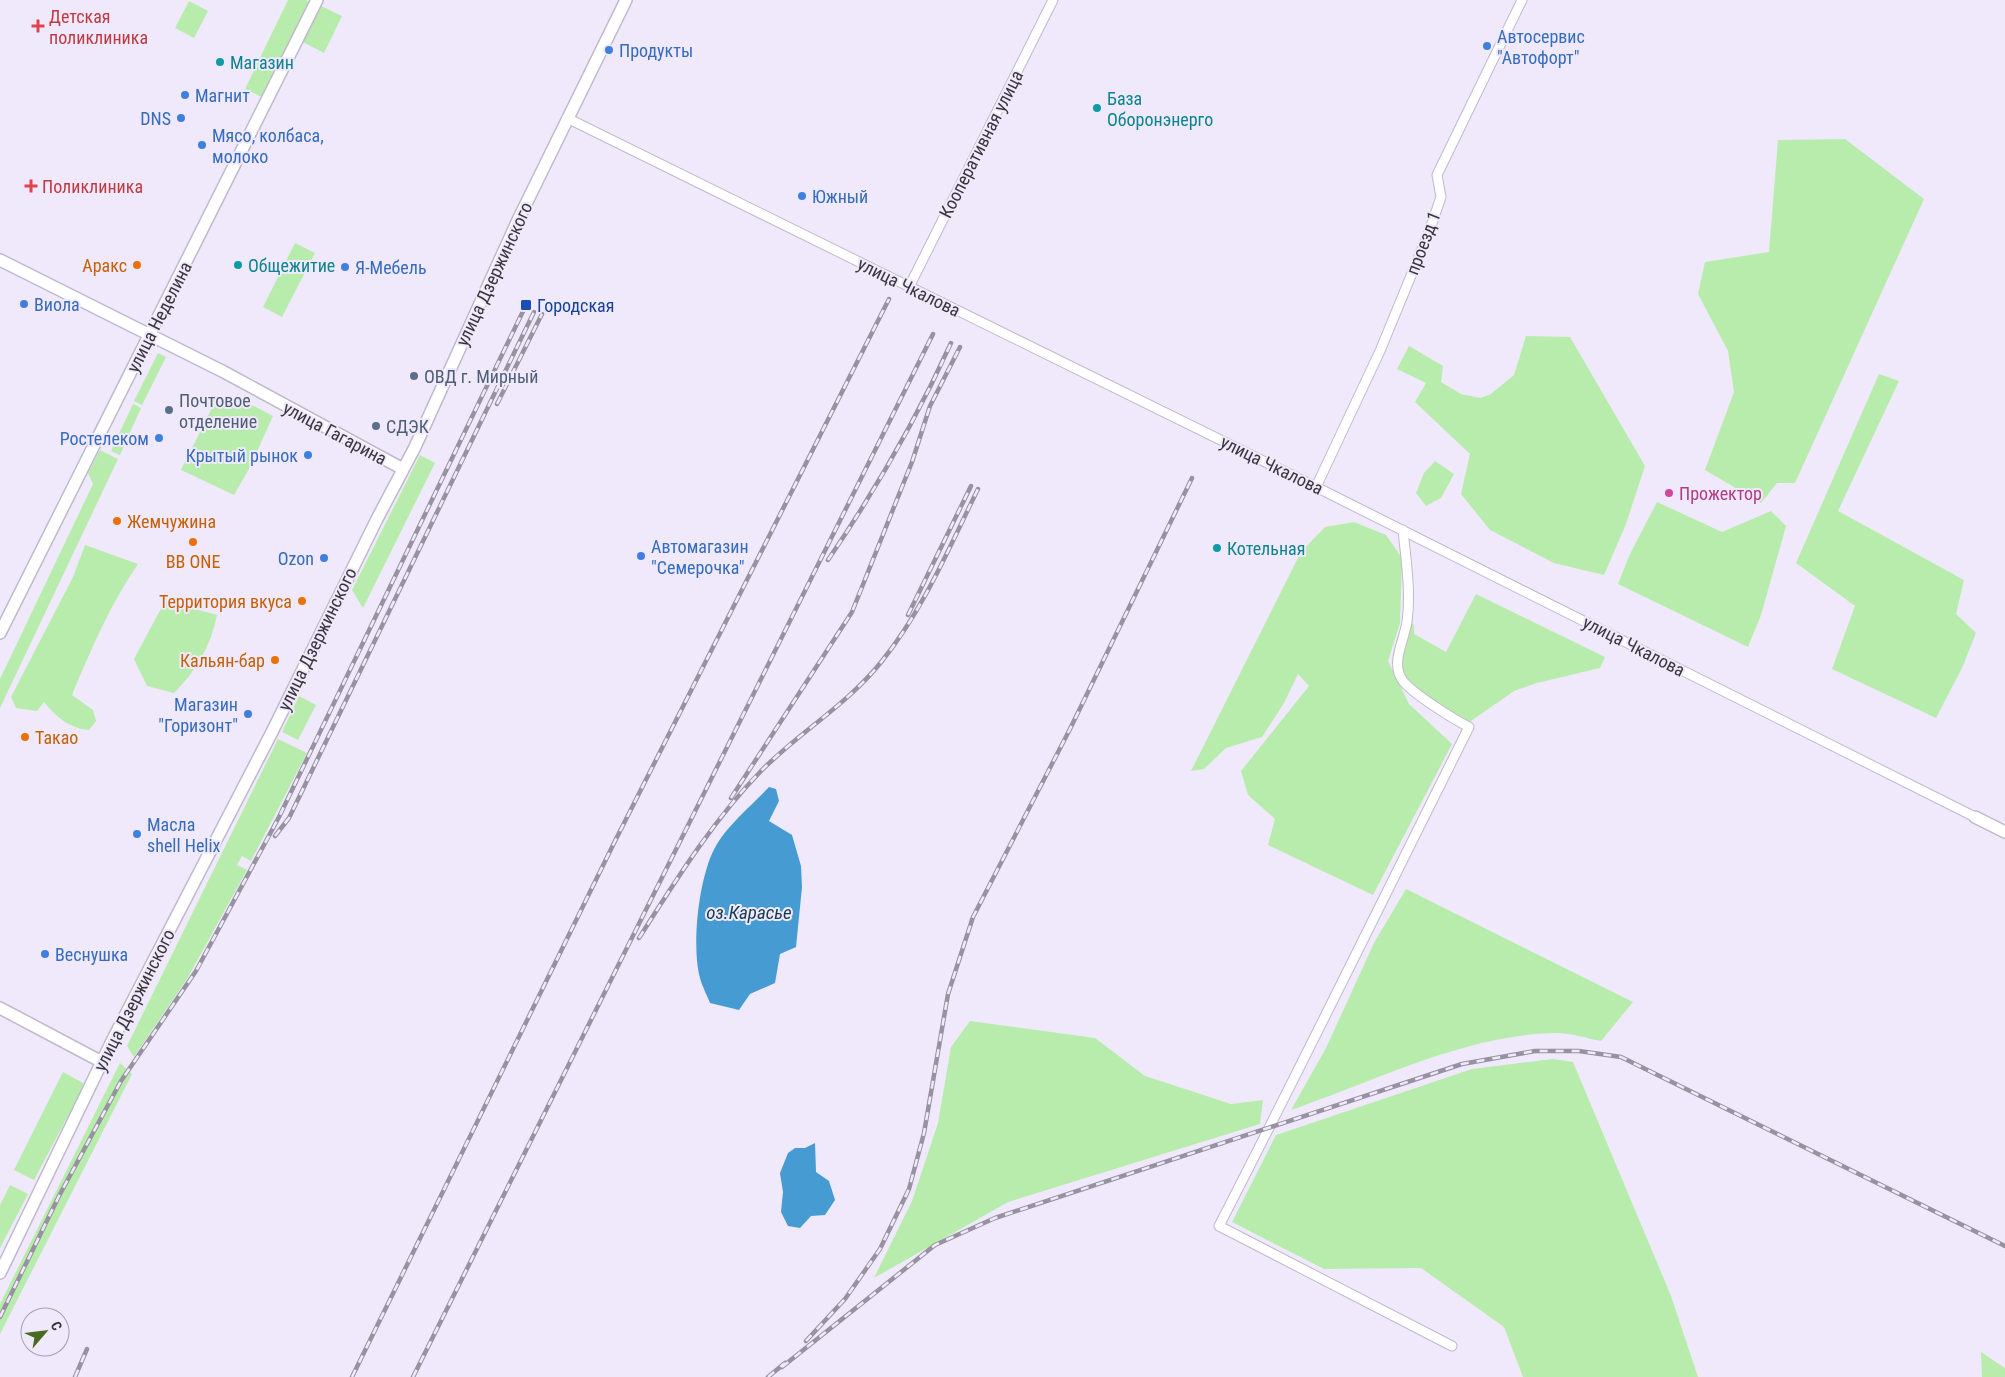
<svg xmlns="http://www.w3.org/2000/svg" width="2005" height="1377" font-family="'Roboto Condensed',sans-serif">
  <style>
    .green { fill: #b8ecac }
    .water { fill: #469bd3 }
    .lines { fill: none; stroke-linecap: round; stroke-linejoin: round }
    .minor-casing { stroke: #c0b9cb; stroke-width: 11 }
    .tertiary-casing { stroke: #c0b9cb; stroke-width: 14 }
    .minor { stroke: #fff; stroke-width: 9 }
    .tertiary { stroke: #fff; stroke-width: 11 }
    .rail-casing { stroke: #96929f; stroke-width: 4.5 }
    .rail { stroke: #efe9fb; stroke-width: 2.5; stroke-dasharray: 8; stroke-linecap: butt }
    .health-dot { fill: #e0444e; stroke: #efe9fb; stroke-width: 2 }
    .shop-dot { fill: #3f7fe0; stroke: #efe9fb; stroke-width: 2 }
    .culture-dot { fill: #0f9aa8; stroke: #efe9fb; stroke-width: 2 }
    .food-dot { fill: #e8710a; stroke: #efe9fb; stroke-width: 2 }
    .transit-dot { fill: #1a4fb4; stroke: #efe9fb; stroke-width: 2 }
    .service-dot { fill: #5c6f8a; stroke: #efe9fb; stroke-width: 2 }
    .hotel-dot { fill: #d1479c; stroke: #efe9fb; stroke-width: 2 }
    .labels { text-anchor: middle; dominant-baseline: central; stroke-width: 4; stroke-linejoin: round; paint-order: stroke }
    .health-label { font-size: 18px; fill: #be3a42; stroke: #efe9fb; text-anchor: start }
    .shop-label { font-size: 18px; fill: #366cbe; stroke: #efe9fb; text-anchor: start }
    .culture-label { font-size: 18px; fill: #0d838f; stroke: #efe9fb; text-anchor: start }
    .street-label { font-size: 18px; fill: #38363d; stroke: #efe9fb }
    .food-label { font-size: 18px; fill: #c56008; stroke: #efe9fb; text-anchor: end }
    .transit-label { font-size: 18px; fill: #164399; stroke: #efe9fb; text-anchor: start }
    .service-label { font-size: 18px; fill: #4e5e75; stroke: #efe9fb; text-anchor: start }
    .hotel-label { font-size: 18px; fill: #b23c85; stroke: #efe9fb; text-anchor: start }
    .water-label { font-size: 19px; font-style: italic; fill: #163a51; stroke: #efe9fb }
  </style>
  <rect width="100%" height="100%" fill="#efe9fb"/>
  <path class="green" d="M 288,0 L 306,0 L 312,3 L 266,99 L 245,89 Z
    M 189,1 L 208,11 L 194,38 L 175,28 Z
    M 319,5 L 342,16 L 324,53 L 301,41 Z
    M 1845,139 L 1924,199 L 1795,483 L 1777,483 L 1761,503 L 1705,470 L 1734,392 L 1728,351 L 1698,294 L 1705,262 L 1769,252 L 1778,140 Z
    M 295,243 L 315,253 L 282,317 L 263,307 Z
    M 1526,336 L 1570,337 L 1645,466 L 1626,524 L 1604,575 L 1554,563 L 1490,530 L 1461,494 L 1470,454 L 1415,402 L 1426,383 L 1397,369 L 1409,346 L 1443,366 L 1441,382 L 1461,394 L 1480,398 L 1491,394 L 1514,375 Z
    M 158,353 L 166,357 L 142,405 L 134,401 Z
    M 1879,374 L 1899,381 L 1838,511 L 1964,580 L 1956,614 L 1976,633 L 1962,668 L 1936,718 L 1832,669 L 1855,606 L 1796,563 Z
    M 237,397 L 273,416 L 250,467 L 234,495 L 181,470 L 217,398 L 233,405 Z
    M 133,404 L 141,408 L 120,455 L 111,451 Z
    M 100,450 L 118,459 L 0,708 L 0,679 L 93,484 L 88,473 Z
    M 420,455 L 435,463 L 363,608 L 352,590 Z
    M 1435,461 L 1454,474 L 1441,498 L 1426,506 L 1416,493 L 1424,473 Z
    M 1657,502 L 1722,532 L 1771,511 L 1786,526 L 1761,615 L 1748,647 L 1618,584 L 1630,554 Z
    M 1354,522 L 1386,535 L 1402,558 L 1400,623 L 1388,661 L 1409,704 L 1452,744 L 1373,895 L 1268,845 L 1275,819 L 1248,795 L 1241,771 L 1309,686 L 1298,674 L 1284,703 L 1262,737 L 1226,748 L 1204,769 L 1191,771 L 1301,552 L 1325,527 Z
    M 85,545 L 138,564 C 110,605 91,649 72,695 L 93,710 L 96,721 L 89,730 C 69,728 57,718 44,702 L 37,711 L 16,708 L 11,697 L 73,577 Z
    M 1476,594 L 1605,657 L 1600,668 L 1537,683 L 1514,691 L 1468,723 C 1449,712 1401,687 1400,663 C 1399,651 1407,633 1410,621 L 1414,625 L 1414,634 L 1446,652 Z
    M 165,601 L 217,615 C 211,646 196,671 174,693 L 147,686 L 134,659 Z
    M 299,696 L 316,705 L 298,740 L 282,732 Z
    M 278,739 L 307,753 L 251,861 L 242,856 L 237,865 L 247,870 L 187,979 L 134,1057 L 127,1046 Z
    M 1406,889 L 1633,1002 L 1601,1041 C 1586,1038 1568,1032 1553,1033 C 1462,1036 1376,1081 1291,1110 L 1326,1048 L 1374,943 Z
    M 970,1021 L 1095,1038 L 1145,1076 L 1231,1104 L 1263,1100 L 1260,1124 L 1008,1202 L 874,1278 L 912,1201 L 938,1123 L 951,1047 Z
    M 1553,1059 L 1573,1062 L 1671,1296 L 1698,1377 L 1523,1377 L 1504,1327 L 1421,1268 L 1324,1269 L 1232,1222 L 1276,1135 L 1472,1069 Z
    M 120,1063 L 132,1074 L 0,1334 L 0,1304 Z
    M 63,1072 L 85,1084 L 34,1180 L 14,1170 Z
    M 10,1185 L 28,1194 L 0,1248 L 0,1205 Z
    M 1981,1352 L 2005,1368 L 2005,1377 L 1982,1377 Z"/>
  <path class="water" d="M 769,787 L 776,789 L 779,801 L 769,821 L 792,835 L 801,866 L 802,887 L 796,947 L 780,954 L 775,983 L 750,994 L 739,1010 L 710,1003 C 707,995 702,986 700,978 C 691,945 699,873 717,844 C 729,824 753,804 769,787 Z
    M 815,1143 L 816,1172 L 829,1181 L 835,1200 L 825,1215 L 811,1216 L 800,1228 L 788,1226 L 781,1212 L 783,1192 L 780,1173 L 788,1153 L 795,1148 L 805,1148 Z"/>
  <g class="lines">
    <defs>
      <path id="minor" d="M 567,118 L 1316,487 L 1975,817
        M 909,287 L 1053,0
        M 1316,487 L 1380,351 L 1429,232 L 1441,197 L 1437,175 L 1522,0
        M 1403,530 C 1406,560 1411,592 1407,622 C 1404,641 1390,664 1403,681 C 1413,694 1455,720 1469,727 C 1386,893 1304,1061 1219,1226 L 1452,1346"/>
      <path id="tertiary" d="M 0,260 L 224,372 L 403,469
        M 0,633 L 317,0
        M 1975,817 L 2005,832
        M 0,1008 L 102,1062
        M 0,1273 L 112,1041 L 272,732 L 377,519 L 415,447 L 518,220 L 626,0"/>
    </defs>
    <use href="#minor" class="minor-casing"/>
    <use href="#tertiary" class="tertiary-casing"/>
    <use href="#minor" class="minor"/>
    <use href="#tertiary" class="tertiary"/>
    <defs>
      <path id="rail" d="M 497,404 L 542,314
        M 828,560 C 875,491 916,420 951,343
        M 908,615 L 971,486
        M 731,798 L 852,612 L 912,462 L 930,406 L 960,347
        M 275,836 L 289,818 L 534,312
        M 639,938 C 676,880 714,819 762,770 C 801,731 848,704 882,661 C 923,610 949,548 978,489
        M 0,1317 L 59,1196 L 121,1081 L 196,971 L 279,817 L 526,305
        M 806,1341 L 845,1299 L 880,1249 L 909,1189 L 924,1133 L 948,994 L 973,917 L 1070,729 L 1192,478
        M 782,1367 L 935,1245 L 995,1218 L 1462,1064 L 1535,1051 L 1579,1051 L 1621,1057 L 2005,1246
        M 75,1377 L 87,1349
        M 352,1377 L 615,841 L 889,299
        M 413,1377 L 933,334
        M 768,1377 L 785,1363"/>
    </defs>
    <use href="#rail" class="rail-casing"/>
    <use href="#rail" class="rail"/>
  </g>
  <g class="health-dot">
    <path d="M35.5 18.5h5v5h5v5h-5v5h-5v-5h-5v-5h5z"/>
    <path d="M28.5 178.5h5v5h5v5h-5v5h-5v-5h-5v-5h5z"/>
  </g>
  <g class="shop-dot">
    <circle cx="1487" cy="46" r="5"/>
    <circle cx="609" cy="50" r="5"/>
    <circle cx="185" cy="95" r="5"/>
    <circle cx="181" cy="118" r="5"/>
    <circle cx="202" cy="145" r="5"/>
    <circle cx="802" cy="196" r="5"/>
    <circle cx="345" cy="267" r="5"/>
    <circle cx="24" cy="304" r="5"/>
    <circle cx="159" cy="438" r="5"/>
    <circle cx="308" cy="455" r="5"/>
    <circle cx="641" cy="556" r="5"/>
    <circle cx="324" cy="558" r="5"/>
    <circle cx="248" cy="714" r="5"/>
    <circle cx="137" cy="834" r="5"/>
    <circle cx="45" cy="954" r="5"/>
  </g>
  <g class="culture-dot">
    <circle cx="220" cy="62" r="5"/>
    <circle cx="1097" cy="108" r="5"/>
    <circle cx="238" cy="265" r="5"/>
    <circle cx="1217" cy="548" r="5"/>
  </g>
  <g class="food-dot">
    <circle cx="137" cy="265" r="5"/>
    <circle cx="117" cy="521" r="5"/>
    <circle cx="193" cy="542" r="5"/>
    <circle cx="302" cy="601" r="5"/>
    <circle cx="275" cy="660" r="5"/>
    <circle cx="25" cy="737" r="5"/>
  </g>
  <rect class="transit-dot" x="520" y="299" width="12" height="12" rx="2.5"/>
  <g class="service-dot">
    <circle cx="414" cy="376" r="5"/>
    <circle cx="169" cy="410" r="5"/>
    <circle cx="376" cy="426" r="5"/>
  </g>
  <circle class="hotel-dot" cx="1669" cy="493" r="5"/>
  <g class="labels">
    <g class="health-label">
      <text x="49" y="16">Детская<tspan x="49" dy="21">поликлиника</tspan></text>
      <text x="42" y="186">Поликлиника</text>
    </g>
    <g class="shop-label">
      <text x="1497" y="36">Автосервис<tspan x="1497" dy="21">"Автофорт"</tspan></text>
      <text x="619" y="50">Продукты</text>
      <text x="195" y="95">Магнит</text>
      <text x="171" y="118" text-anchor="end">DNS</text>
      <text x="212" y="135">Мясо, колбаса,<tspan x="212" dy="21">молоко</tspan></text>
      <text x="812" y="196">Южный</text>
      <text x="355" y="267">Я-Мебель</text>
      <text x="34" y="304">Виола</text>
      <text x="149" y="438" text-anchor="end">Ростелеком</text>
      <text x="298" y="455" text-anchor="end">Крытый рынок</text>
      <text x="651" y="546">Автомагазин<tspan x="651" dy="21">"Семерочка"</tspan></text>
      <text x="314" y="558" text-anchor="end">Ozon</text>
      <text x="238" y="704" text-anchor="end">Магазин<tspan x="238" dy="21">"Горизонт"</tspan></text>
      <text x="147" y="824">Масла<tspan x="147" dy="21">shell Helix</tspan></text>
      <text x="55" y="954">Веснушка</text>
    </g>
    <g class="culture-label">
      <text x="230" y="62">Магазин</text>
      <text x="1107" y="98">База<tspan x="1107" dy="21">Оборонэнерго</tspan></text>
      <text x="248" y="265">Общежитие</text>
      <text x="1227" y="548">Котельная</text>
    </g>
    <g class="street-label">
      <text transform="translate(981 144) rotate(-63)">Кооперативная улица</text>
      <text transform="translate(1423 243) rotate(-69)">проезд 1</text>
      <text transform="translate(494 274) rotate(-65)">улица Дзержинского</text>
      <text transform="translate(909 287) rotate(26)">улица Чкалова</text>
      <text transform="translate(159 317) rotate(-63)">улица Неделина</text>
      <text transform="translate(335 433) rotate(28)">улица Гагарина</text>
      <text transform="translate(1272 465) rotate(26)">улица Чкалова</text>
      <text transform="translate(317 639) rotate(-64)">улица Дзержинского</text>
      <text transform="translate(1634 646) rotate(27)">улица Чкалова</text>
      <text transform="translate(134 1000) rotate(-63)">улица Дзержинского</text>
    </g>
    <g class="food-label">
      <text x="127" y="265">Аракс</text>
      <text x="127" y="521" text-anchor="start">Жемчужина</text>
      <text x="193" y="561" text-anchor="middle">BB ONE</text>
      <text x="292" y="601">Территория вкуса</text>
      <text x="265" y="660">Кальян-бар</text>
      <text x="35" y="737" text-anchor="start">Такао</text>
    </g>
    <g class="transit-label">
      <text x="537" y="305">Городская</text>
    </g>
    <g class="service-label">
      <text x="424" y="376">ОВД г. Мирный</text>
      <text x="179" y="400">Почтовое<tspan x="179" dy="21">отделение</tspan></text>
      <text x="386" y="426">СДЭК</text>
    </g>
    <g class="hotel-label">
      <text x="1679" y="493">Прожектор</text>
    </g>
    <g class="water-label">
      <text x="749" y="912">оз.Карасье</text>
    </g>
  </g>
  <g transform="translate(45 1332) rotate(62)"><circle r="24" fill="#efe9fb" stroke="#a6a1af"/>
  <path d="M0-4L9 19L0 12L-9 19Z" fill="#486a22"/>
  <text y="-8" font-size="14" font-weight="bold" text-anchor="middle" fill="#38363d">С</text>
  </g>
</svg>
